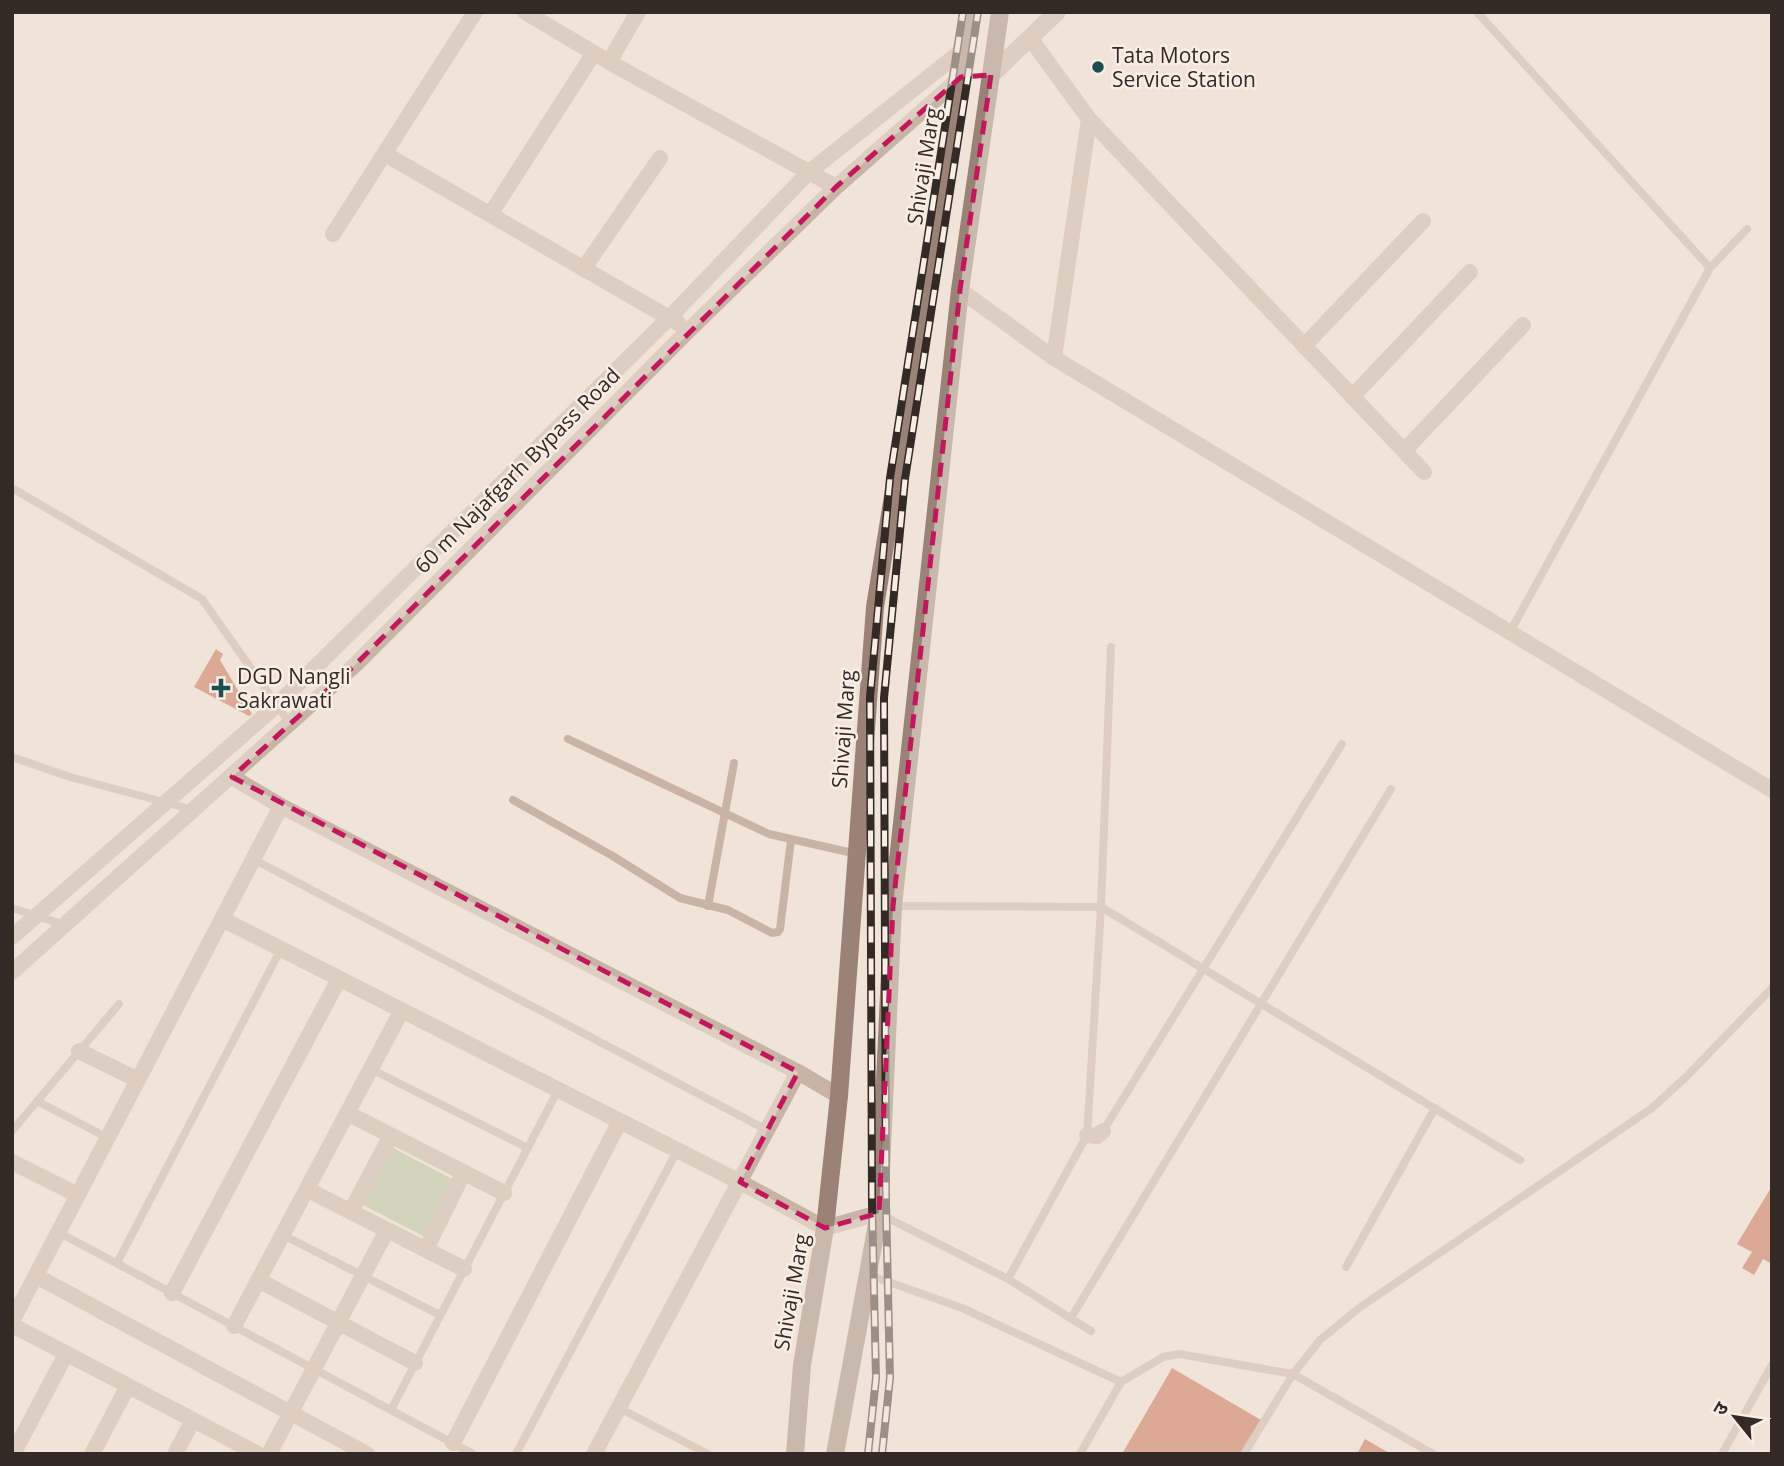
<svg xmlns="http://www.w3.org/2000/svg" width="1784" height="1466" font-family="'Open Sans','Noto Sans Devanagari',sans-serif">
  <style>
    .green { fill: #b2be99 }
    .building { fill: #c16244 }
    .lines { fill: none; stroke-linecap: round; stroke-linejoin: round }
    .service { stroke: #c7b4a5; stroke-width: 8 }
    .minor { stroke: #c7b4a5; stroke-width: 16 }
    .tertiary { stroke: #c7b4a5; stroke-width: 18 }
    .secondary { stroke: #9a8376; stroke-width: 18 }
    .rail-casing { stroke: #332a26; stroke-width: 8 }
    .rail { stroke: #f8eee4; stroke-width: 5; stroke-dasharray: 16; stroke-linecap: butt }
    .marked { fill: none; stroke: #c2185b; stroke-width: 5; stroke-dasharray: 14 9; stroke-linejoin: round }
    .poi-dot { fill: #1d4f52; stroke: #f8eee4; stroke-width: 2.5 }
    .labels { text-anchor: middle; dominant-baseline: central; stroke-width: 5; stroke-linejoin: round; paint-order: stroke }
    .poi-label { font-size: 21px; fill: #332a26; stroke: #f8eee4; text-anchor: start }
    .street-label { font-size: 21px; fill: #332a26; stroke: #f8eee4 }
  </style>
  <rect width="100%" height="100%" fill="#f0e4d8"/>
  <path class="green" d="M 393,1148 L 454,1180 L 425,1237 L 363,1205 Z"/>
  <path class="building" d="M 216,649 L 223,654 L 220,660 L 252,714 L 249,716 L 194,687 Z
    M 1772,1186 L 1772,1264 L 1763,1259 L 1754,1275 L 1742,1268 L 1752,1252 L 1737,1244 Z
    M 1172,1368 L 1261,1420 L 1242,1454 L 1122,1454 Z
    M 1365,1439 L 1391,1454 L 1357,1454 Z"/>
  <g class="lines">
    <path class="service" d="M 1477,12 L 1710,268
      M 12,488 L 202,599 L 291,725
      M 1510,632 L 1710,268 L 1747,229
      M 568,739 L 769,834 L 857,854
      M 12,757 L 70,777 L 194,810
      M 513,800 L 611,855 L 680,898 L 728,910 L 772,933 L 778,932 L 780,929 L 791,840
      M 253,859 L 767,1130
      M 708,906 L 734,763
      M 894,906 L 1101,907 L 1520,1160
      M 12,908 L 65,925
      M 371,1069 L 528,1148
      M 37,1101 L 108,1138
      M 12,1131 L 119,1004
      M 1103,1131 L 1342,744
      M 880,1214 L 1008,1279 L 1091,1331
      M 58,1232 L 473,1454
      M 283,1235 L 440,1315
      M 117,1263 L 281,949
      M 1346,1267 L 1435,1108
      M 869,1275 L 962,1308 L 1121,1382 L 1080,1454
      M 1008,1279 L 1087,1135 L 1101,907 L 1111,647
      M 1071,1318 L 1391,789
      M 1121,1382 L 1163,1357 L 1179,1354 L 1293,1374 L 1433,1454
      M 619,1408 L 708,1454
      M 391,1410 L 558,1090
      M 516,1454 L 677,1151
      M 1244,1454 L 1293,1374 L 1320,1340 L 1359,1308 L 1652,1108 L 1686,1077 L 1772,988
      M 1722,1454 L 1772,1365"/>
    <path class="minor" d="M 525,12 L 609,62 L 836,187
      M 1030,38 L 1089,119 L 1424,472
      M 609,62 L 638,12
      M 385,154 L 678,323
      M 491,213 L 594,53
      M 333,234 L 475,12
      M 584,268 L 660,158
      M 960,290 L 1054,358 L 1772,790
      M 1304,346 L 1423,221
      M 1054,358 L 1089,119
      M 1352,397 L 1470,272
      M 1404,451 L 1523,325
      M 232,777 L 281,806 L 798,1072 L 839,1096
      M 222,919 L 740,1182 L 825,1228 L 879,1213
      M 12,937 L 277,705 L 669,318 L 809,172 L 964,49
      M 12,972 L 356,664 L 689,330 L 836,187 L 961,77
      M 79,1051 L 138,1080
      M 347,1113 L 504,1193
      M 1087,1135 L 1097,1136 L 1103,1131
      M 12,1162 L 78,1195
      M 308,1190 L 464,1269
      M 351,1211 L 391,1135
      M 426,1249 L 464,1172
      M 36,1276 L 367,1454
      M 258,1280 L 415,1363
      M 172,1293 L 339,979
      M 12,1321 L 281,806
      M 12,1325 L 258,1454
      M 234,1326 L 402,1010
      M 453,1443 L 620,1121
      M 13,1454 L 66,1354
      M 92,1454 L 128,1386
      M 175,1454 L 193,1420
      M 269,1454 L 387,1230
      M 594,1454 L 798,1072"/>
    <path class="tertiary" d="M 991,75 L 1057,12"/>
    <path class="secondary" d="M 795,1454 L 802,1365 L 825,1228 L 839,1096 L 875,607 L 961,77 L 968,12
      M 835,1454 L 879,1213 L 893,906 L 960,290 L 1000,12"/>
    <defs>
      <path id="rail" d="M 868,1454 L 876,1378 L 872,1203 L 870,697 L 890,478 L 963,12
        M 882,1454 L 890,1378 L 886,1203 L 884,698 L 905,479 L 978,12"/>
    </defs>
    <use href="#rail" class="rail-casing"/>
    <use href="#rail" class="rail"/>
  </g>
  <path d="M0 0H1784V1466H0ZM 991,75 L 960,290 L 893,906 L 879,1213 L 825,1228 L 740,1182 L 798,1072 L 232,777 L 356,664 L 836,187 L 961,77 Z" fill="#f0e4d8" fill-opacity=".55" fill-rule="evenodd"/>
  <path class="marked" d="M 991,75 L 960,290 L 893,906 L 879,1213 L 825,1228 L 740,1182 L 798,1072 L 232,777 L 356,664 L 836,187 L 961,77 Z"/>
  <g class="poi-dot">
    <circle cx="1098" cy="67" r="7"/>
    <path d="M217.5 677.5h7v7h7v7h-7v7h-7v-7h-7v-7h7z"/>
  </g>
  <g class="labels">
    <g class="poi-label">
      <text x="1112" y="55">Tata Motors<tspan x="1112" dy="24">Service Station</tspan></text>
      <text x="237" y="676">DGD Nangli<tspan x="237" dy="24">Sakrawati</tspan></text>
    </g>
    <g class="street-label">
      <text transform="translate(923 166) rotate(-81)">Shivaji Marg</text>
      <text transform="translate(517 470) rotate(-45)">60 m Najafgarh Bypass Road</text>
      <text transform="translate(843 729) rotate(-86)">Shivaji Marg</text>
      <text transform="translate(791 1292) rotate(-80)">Shivaji Marg</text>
    </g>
  </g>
  <rect width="1784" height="1466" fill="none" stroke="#332a26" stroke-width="28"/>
  <g transform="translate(1735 1417) rotate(300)" stroke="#f8eee4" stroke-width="5" paint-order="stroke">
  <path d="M0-5L12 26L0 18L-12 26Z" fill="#332a26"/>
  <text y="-10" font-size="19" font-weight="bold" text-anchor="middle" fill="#332a26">उ</text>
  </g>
</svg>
